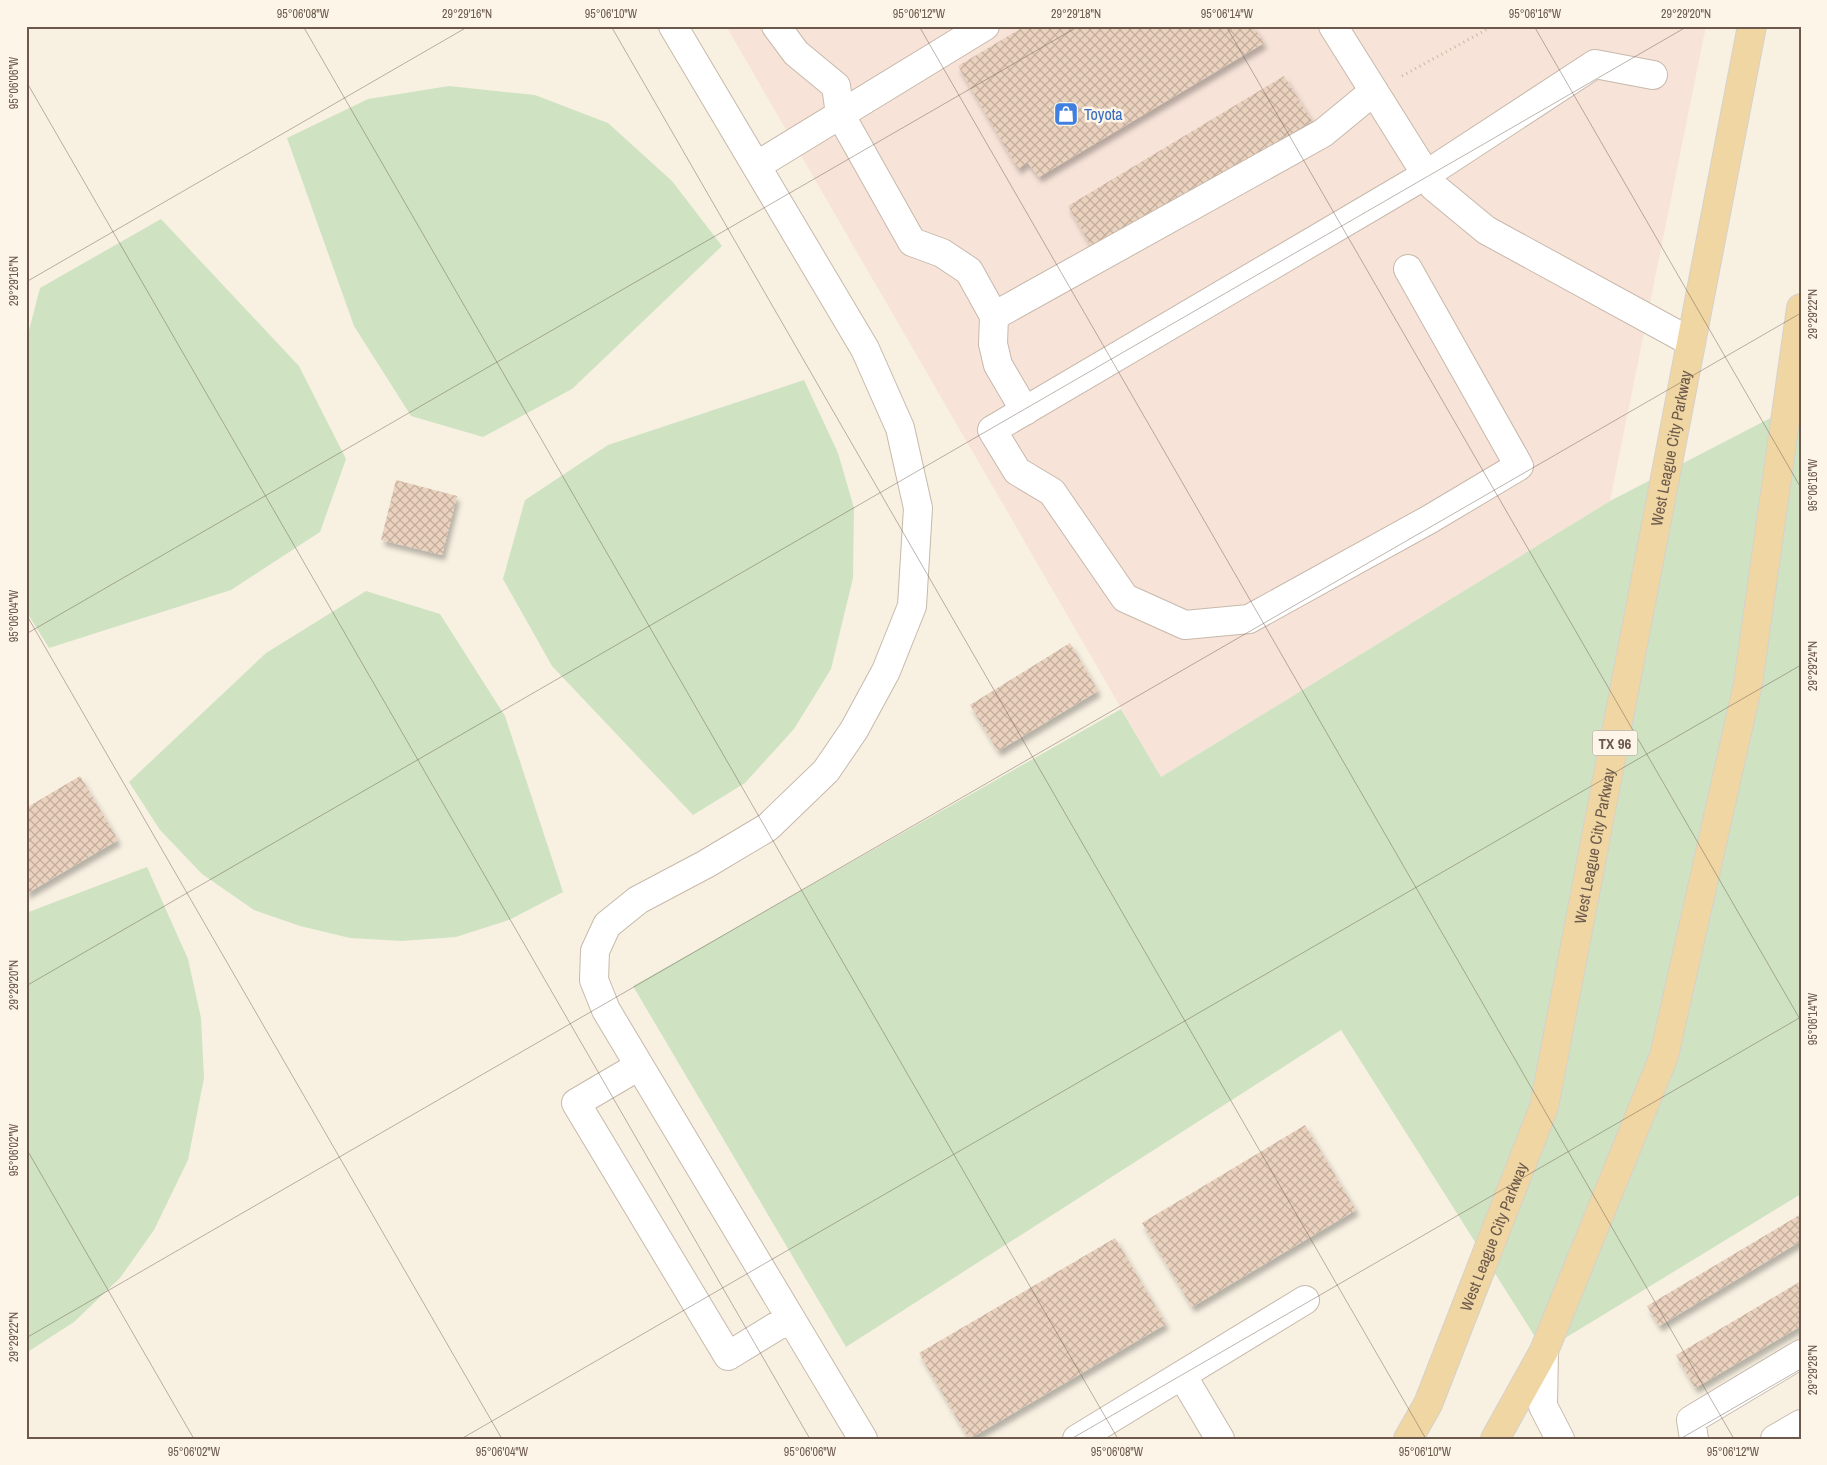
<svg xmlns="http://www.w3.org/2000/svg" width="1827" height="1465" font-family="'Archivo Narrow',sans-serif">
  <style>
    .commercial { fill: #f7e3d8 }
    .green { fill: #cfe3c3 }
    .building { fill: url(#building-cross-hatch); filter: url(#shadow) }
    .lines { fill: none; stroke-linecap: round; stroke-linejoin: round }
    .minor-casing { stroke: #c7b9ab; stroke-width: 30 }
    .major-casing { stroke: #d6d1cd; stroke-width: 30 }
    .path { stroke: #ceb5a2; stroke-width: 3; stroke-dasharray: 1 4; stroke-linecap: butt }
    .minor { stroke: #fff; stroke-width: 28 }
    .major { stroke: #efd6a3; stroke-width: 28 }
    .ticks { fill: none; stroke: #6c594c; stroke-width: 1; stroke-opacity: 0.45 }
    .labels { text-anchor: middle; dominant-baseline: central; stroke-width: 5; stroke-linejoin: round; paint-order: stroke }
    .shield { fill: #fcf5e8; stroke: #97887b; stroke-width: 1 }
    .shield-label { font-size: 15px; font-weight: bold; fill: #6c594c }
    .shop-label { font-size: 16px; fill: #366cbe; stroke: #fcf5e8; text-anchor: start }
    .street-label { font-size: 16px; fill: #6c594c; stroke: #fcf5e8 }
    .neatline { fill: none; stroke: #6c594c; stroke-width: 2 }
    .ticks-label { font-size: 12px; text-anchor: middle; fill: #6c594c }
  </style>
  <defs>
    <pattern id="building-cross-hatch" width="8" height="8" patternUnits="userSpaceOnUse" patternTransform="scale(1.25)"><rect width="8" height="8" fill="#ead2be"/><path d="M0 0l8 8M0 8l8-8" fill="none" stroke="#c2ad9d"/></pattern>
    <filter id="shadow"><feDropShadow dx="3" dy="5.5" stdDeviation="2.5" flood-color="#0004"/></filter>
  </defs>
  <rect width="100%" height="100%" fill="#f8f1e2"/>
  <path class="commercial" d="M 726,26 L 1706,26 L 1610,501 L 1161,777 Z"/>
  <path class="green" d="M 449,86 L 535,95 L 608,123 L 672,181 L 722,246 L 572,389 L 483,437 L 411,416 L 354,326 L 287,138 L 368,99 Z
    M 161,219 L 299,366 L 346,459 L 320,532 L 231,590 L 49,648 L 26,611 L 26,342 L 40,288 Z
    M 804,380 L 838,453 L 854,508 L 853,578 L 831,669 L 794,729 L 745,783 L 693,815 L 552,666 L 503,579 L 525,500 L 608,445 Z
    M 1801,402 L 1801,1194 L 1544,1351 L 1341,1030 L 846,1347 L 633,986 L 1121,709 L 1161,777 L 1610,501 Z
    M 366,591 L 440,614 L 505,716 L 563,892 L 509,920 L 456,937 L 401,941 L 350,938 L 300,926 L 254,910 L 202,874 L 160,830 L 129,782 L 266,653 Z
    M 147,867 L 188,959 L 201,1018 L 204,1078 L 188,1160 L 154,1230 L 120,1278 L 74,1322 L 26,1353 L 26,913 Z"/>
  <path class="building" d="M 1025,26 L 1253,26 L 1264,43 L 1039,177 L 1027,162 L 1018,169 L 958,66 Z
    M 1284,76 L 1312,121 L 1094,251 L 1068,206 Z
    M 396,480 L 457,496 L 442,555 L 381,540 Z
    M 1070,643 L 1098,691 L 998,751 L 970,705 Z
    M 80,776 L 118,840 L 26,894 L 26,808 Z
    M 1305,1125 L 1356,1210 L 1192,1307 L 1142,1223 Z
    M 1801,1214 L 1801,1241 L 1659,1326 L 1647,1306 Z
    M 1115,1238 L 1166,1324 L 969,1439 L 919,1353 Z
    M 1801,1281 L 1801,1326 L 1695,1388 L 1676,1355 Z"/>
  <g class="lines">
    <defs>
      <path id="minor" d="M 673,26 L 865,349 L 900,428 L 918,508 L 912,606 L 886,671 L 854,730 L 826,771 L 768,827 L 706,864 L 638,900 L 607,925 L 595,951 L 594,980 L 606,1010 L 863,1439
        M 776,26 L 796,53 L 836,86 L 840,114 L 912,242 L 942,253 L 969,271 L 994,316 L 1323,133 L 1374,91
        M 1333,26 L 1434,187 L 1486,230 L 1691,342
        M 756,166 L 985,26
        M 1408,269 L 1519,466 L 1430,519 L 1249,619 L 1185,625 L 1125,598 L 1052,492 L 1017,471 L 992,430 L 1427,174 L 1595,64 L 1653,75
        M 994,316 L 993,344 L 998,365 L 1025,411
        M 639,1066 L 576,1103 L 728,1356 L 790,1318
        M 1544,1351 L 1543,1406 L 1560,1439
        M 1182,1375 L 1220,1439
        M 1077,1439 L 1305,1300
        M 1694,1439 L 1691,1420 L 1801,1354
        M 1775,1439 L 1801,1424"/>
      <g id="major">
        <path id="s1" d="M 1408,1439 L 1428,1404 L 1544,1107 L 1752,26"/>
        <path d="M 1495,1439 L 1544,1351 L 1664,1056 L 1748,684 L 1801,308"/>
      </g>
    </defs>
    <use href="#minor" class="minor-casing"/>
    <use href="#major" class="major-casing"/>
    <path class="path" d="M 1712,26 L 1714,30
      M 1402,76 L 1493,26"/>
    <use href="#minor" class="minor"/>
    <use href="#major" class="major"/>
  </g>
  <path class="ticks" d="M 303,26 L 1118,1439M 611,26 L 1426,1439M 919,26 L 1734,1439M 1226,26 L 1801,1021M 1534,26 L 1801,488M 26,81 L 810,1439M 26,282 L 469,26M 26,614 L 502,1439M 26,634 L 1079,26M 26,986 L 1688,26M 26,1148 L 194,1439M 26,1338 L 1801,313M 461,1439 L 1801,665M 1071,1439 L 1801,1017M 1680,1439 L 1801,1369"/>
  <defs>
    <symbol id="shop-square" viewBox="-11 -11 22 22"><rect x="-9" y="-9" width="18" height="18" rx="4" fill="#3f7fe0" stroke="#fcf5e8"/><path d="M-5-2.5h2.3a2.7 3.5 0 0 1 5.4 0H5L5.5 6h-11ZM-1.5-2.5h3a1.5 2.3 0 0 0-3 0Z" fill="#fff"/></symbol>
  </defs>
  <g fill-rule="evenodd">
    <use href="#shop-square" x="1052" y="100" width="28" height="28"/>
  </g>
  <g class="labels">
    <rect class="shield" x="1592.5" y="730.5" width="45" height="25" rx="4"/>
    <g class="shield-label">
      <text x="1615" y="743">TX 96</text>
    </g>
    <g class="shop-label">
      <text x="1084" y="114">Toyota</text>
    </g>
    <g class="street-label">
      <text stroke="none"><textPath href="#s1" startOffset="1030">West League City Parkway</textPath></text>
      <text stroke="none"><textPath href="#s1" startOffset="625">West League City Parkway</textPath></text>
      <text stroke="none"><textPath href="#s1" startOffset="220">West League City Parkway</textPath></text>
    </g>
  </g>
  <rect width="1827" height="1465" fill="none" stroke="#fcf5e8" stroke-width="55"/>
  <rect x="28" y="28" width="1772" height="1410" class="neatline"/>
  <g class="ticks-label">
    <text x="303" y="18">95°06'08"W</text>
    <text x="467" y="18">29°29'16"N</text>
    <text x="611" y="18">95°06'10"W</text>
    <text x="919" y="18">95°06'12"W</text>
    <text x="1076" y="18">29°29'18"N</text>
    <text x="1227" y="18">95°06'14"W</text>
    <text x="1535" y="18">95°06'16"W</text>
    <text x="1686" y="18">29°29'20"N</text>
    <text transform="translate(14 83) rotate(-90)" y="4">95°06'06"W</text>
    <text transform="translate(14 281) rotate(-90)" y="4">29°29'16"N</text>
    <text transform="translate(1813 314) rotate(-90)" y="4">29°29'22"N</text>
    <text transform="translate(1813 485) rotate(-90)" y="4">95°06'16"W</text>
    <text transform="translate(14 616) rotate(-90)" y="4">95°06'04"W</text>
    <text transform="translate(1813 666) rotate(-90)" y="4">29°29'24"N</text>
    <text transform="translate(14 985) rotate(-90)" y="4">29°29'20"N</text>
    <text transform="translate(1813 1019) rotate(-90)" y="4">95°06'14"W</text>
    <text transform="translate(14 1150) rotate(-90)" y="4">95°06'02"W</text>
    <text transform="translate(14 1337) rotate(-90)" y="4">29°29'22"N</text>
    <text transform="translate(1813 1370) rotate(-90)" y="4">29°29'28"N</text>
    <text x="194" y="1456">95°06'02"W</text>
    <text x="502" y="1456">95°06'04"W</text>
    <text x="810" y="1456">95°06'06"W</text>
    <text x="1117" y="1456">95°06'08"W</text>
    <text x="1425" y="1456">95°06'10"W</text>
    <text x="1733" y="1456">95°06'12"W</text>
  </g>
</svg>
